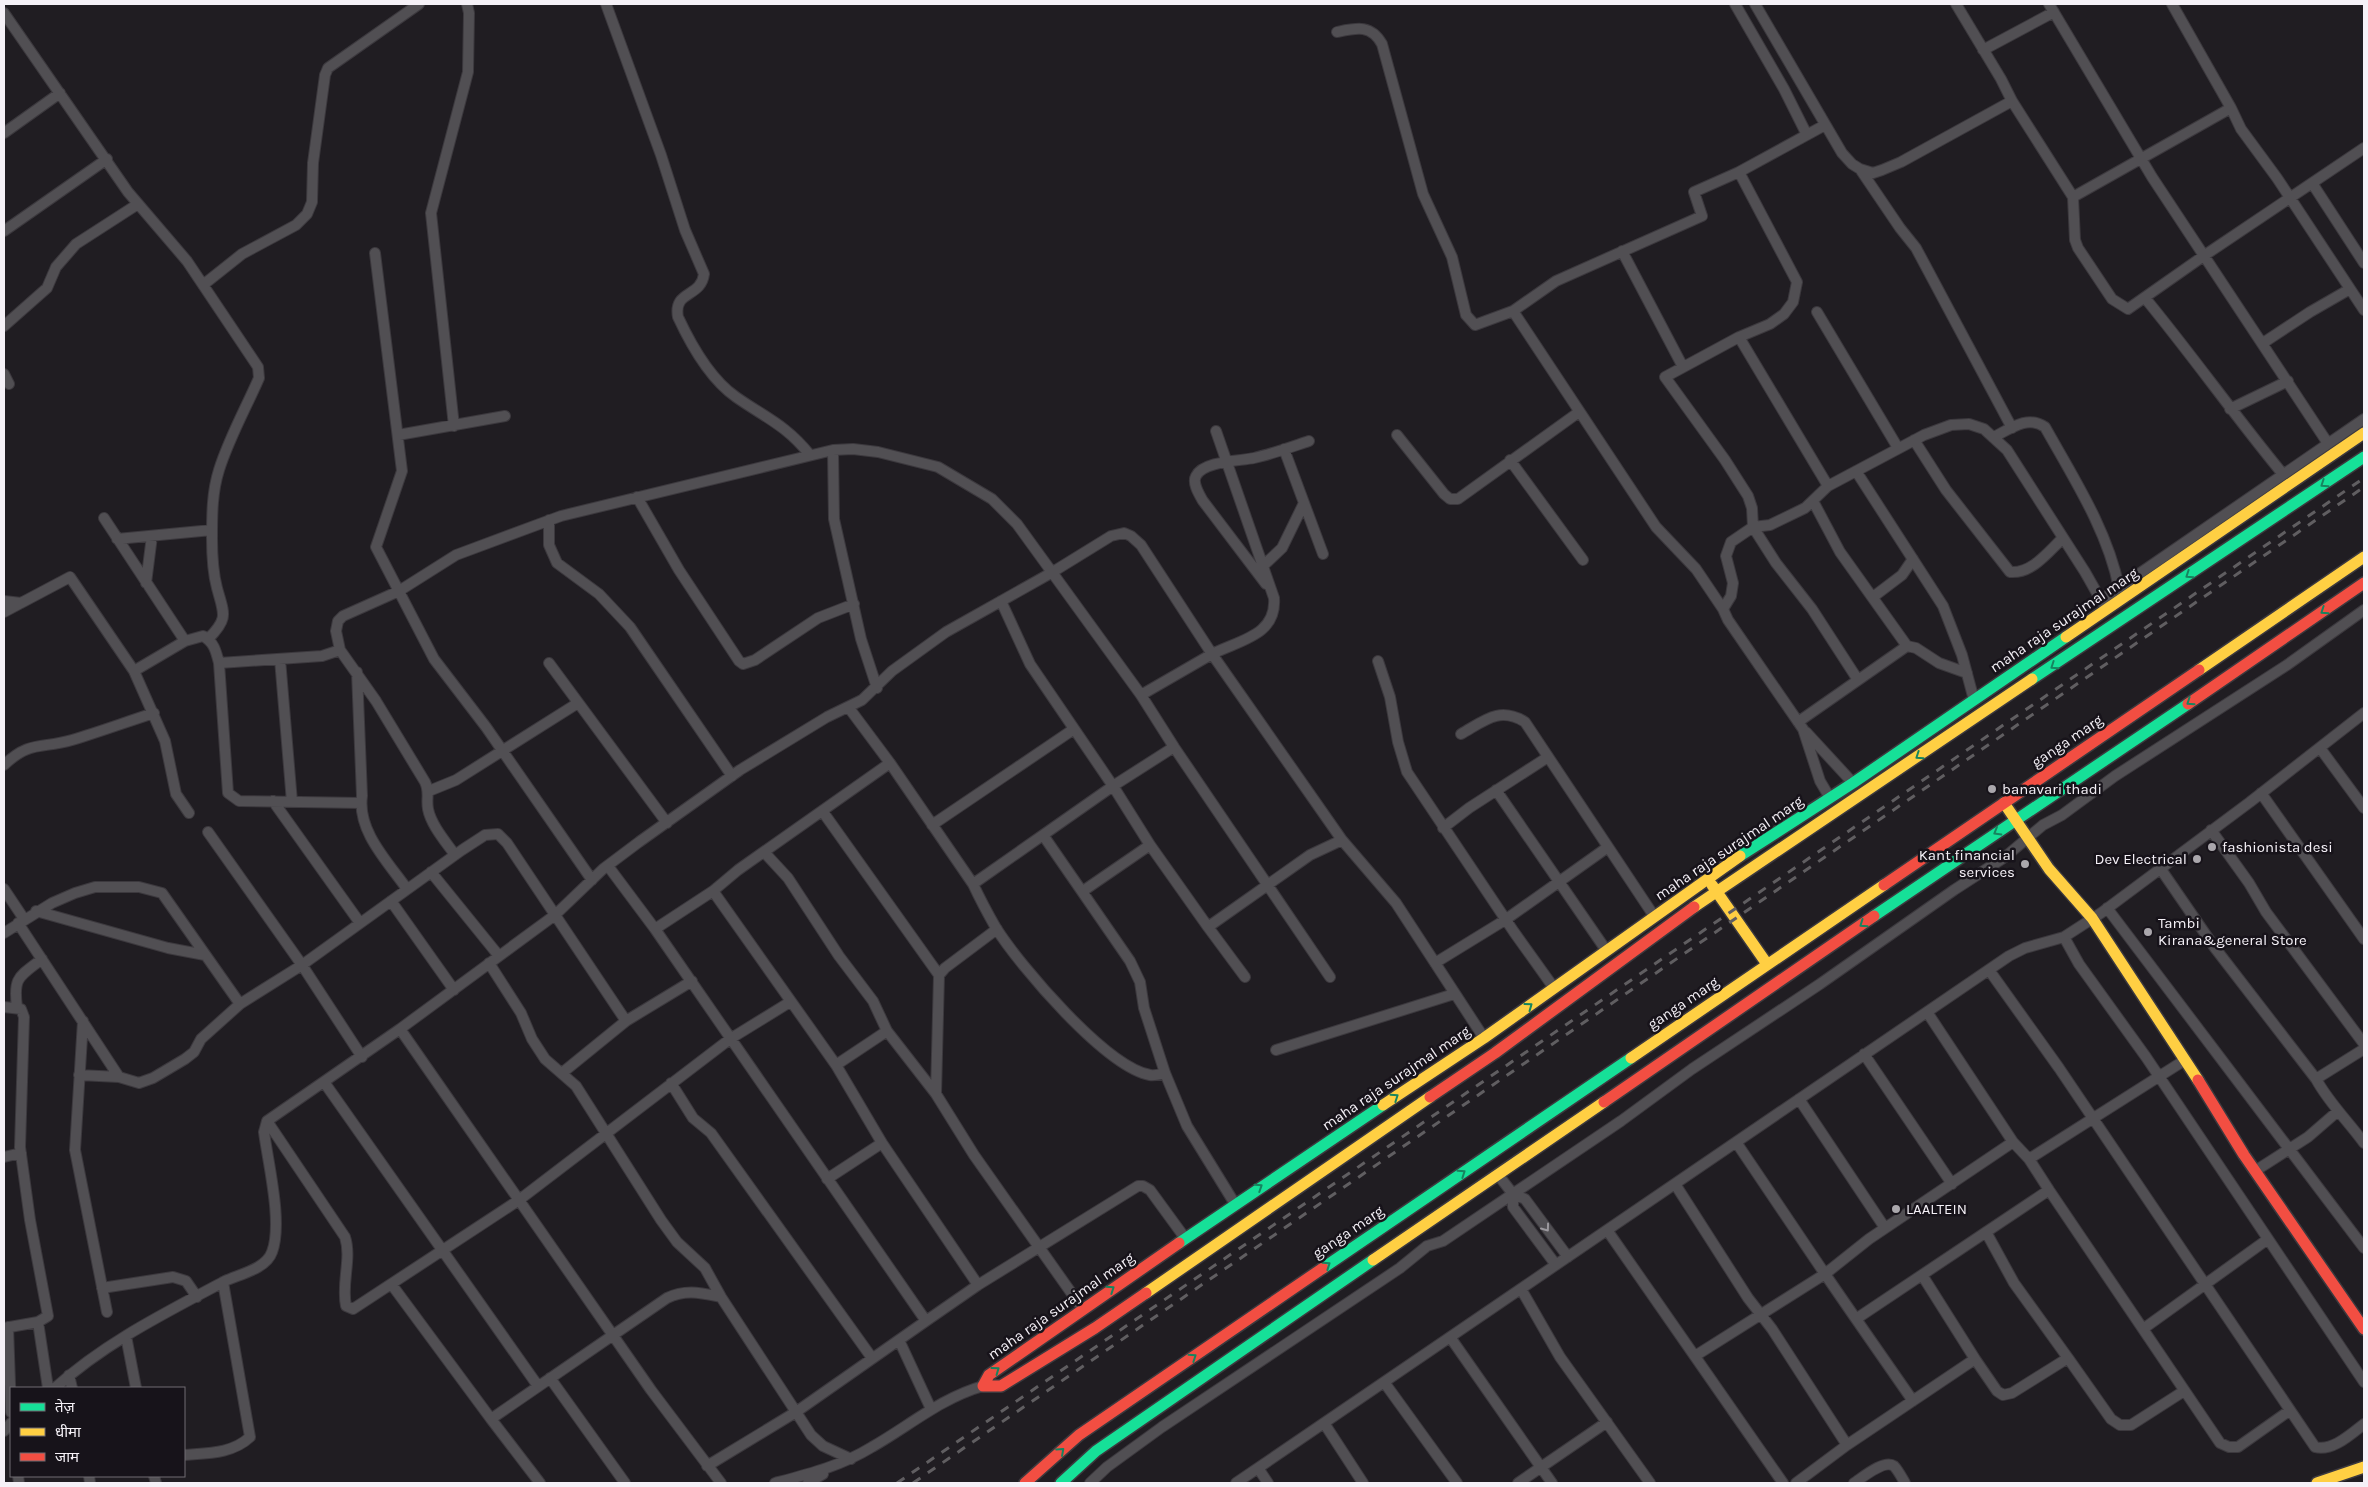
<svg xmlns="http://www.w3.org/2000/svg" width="2368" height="1487" font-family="Karla,'Noto Sans Devanagari',sans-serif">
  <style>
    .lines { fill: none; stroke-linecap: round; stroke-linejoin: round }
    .street-casing { stroke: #3c393e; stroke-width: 12 }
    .fast-casing { stroke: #3c393e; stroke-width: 14 }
    .slow-casing { stroke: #3c393e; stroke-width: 14 }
    .jam-casing { stroke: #3c393e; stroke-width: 14 }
    .street { stroke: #514f53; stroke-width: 10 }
    .fast { stroke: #16e098; stroke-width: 11 }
    .slow { stroke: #ffcf43; stroke-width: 11 }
    .jam { stroke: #f24e42; stroke-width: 11 }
    .rail { stroke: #605e61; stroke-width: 3; stroke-dasharray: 9 9; stroke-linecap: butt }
    .oneway { stroke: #16845f }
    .oneway2 { stroke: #9b989d }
    .poi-dot { fill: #aaa7ac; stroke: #17131a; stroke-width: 2 }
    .labels { text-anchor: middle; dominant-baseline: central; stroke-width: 5; stroke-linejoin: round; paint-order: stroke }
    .street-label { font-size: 15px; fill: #f5f1f7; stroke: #17131a }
    .poi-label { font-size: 15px; fill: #f5f1f7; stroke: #17131a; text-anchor: start }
  </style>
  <rect width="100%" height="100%" fill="#201d22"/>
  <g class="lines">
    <defs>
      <path id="street" d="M 606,4 L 661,155 L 685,230 L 704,274 C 701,298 673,290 678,317 C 691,345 710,379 736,397 C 766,418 786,425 810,455
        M 1735,4 L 1784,89 L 1807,135
        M 1755,4 L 1842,153 L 1852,164 L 1860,169 L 1873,173 L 1882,170 L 1901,162 L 2012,101
        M 1956,4 L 2001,79 L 2012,101 L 2073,197 L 2231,108 L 2172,4
        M 2049,4 L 2152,177 L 2327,442
        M 4,13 L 128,192 L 187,261 L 258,367 L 259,378 C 246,408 229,438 219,470 C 212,492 212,515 212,538 C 212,554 213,573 217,588 C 224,614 229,618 208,639
        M 1337,32 C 1356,28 1371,24 1382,44 L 1423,194 L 1452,257 L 1466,315 L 1475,325 L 1513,311
        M 1983,50 L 2054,12
        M 2231,108 L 2241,129 L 2277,178 L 2364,310
        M 1825,125 L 1739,172 L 1797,282 L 1793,302 L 1784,314 L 1770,324 L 1739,337 L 1828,486 L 1805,508 L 1770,525 L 1753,527 L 1731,542 L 1726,556 L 1733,583 L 1731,596 L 1723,609 L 1728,620 L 1803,729 L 1820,781 L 1830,798
        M 4,133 L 60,93
        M 1860,169 L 1900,228 L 1916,248 L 2012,428
        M 2312,183 L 2364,263
        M 2073,197 L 2075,240 L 2078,248 L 2112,299 L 2128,309 L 2205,255 L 2364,148
        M 4,231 L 107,159
        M 1622,251 L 1683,367
        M 375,253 L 402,471 L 376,547 L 434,659 L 486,727 L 592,880
        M 203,285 L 242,254 L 296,225 L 307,214 L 312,202 L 313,163 L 325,75 L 328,68 L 419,4
        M 2145,298 C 2192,355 2235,416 2282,473
        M 1817,312 L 1898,448
        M 4,326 L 47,288 L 56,267 L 76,244 L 138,204
        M 1739,337 L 1665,377 L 1725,460 L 1748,496 L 1752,508 L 1753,527 L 1776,563 L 1812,609 L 1858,680
        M 2263,343 L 2310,312 L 2350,289
        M 4,374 L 9,384
        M 2230,409 L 2288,381
        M 454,426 L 431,213 L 468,72 L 469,13 L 467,4
        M 398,435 L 505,416
        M 1397,435 L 1444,494 L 1450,499 L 1458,499 L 1579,412
        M 1994,437 C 2011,428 2028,415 2045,427 C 2073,477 2108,531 2119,588
        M 1914,440 L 1946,490 L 2010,572 C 2032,574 2048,552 2063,538
        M 1284,449 L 1323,554
        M 833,450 L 834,519 L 861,639 L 877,688
        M 1510,460 L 1583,560
        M 1856,471 L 1943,606 L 1962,655 L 1974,700
        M 1828,486 L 1924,435 L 1951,425 L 1969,424 L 1984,429 L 2007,450 L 2085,572 L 2106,609
        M 637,497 L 679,570 L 739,661 L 743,664 L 755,660 L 818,618 L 854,604
        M 1813,501 L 1840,552 L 1907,646
        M 104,518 L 185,641
        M 549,520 L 549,545 L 557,563 L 599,594 L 630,627 L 732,776
        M 117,539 L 212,530
        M 1263,566 L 1282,548 L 1304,503
        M 146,583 L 152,536
        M 1266,584 L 1203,501 C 1199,494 1192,483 1196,476 C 1203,461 1240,461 1254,458 C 1272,454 1291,447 1309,441
        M 1873,597 L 1902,575 L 1913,559
        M 2101,600 L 2364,419
        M 4,601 L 21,603
        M 1001,601 L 1030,664 L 1113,786 L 1174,747 L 1330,977
        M 1723,609 L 1696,569 L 1656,527 L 1513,311 L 1556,281 L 1702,216 L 1694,192 L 1739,172
        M 4,612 L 70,577 L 134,671 L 185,641 L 203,636 C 214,642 216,651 219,663 L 228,793 L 239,801 L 361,803
        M 340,650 L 376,701 L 425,782 C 430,792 426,799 428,809 C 431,825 446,842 455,855
        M 280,659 L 292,802
        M 1378,661 L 1390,697 L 1398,742 L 1407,772 L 1514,932 L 1554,988
        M 219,663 L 322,656 L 340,650 L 336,631 L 338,621 L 343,616 L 399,591 L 456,555 L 561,516 L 833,450 L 853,449 L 878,452 L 938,467 L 992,499 L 1017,524 L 1141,695
        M 549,663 L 667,823
        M 134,671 L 165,741 L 176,794 L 189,813
        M 357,672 L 362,796 C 357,831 388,862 407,889
        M 849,708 L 890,763
        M 1798,722 L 1907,646 L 1916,648 L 1939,663 L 1967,673
        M 1806,732 L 1853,783
        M 1461,734 C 1484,721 1499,706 1525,722 L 1654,916
        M 1174,747 L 1141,695 L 1212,654 L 1342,840
        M 2320,748 L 2364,808
        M 4,765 C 30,740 42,749 72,740 C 99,732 126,722 154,713
        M 1496,790 L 1606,950
        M 429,791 L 456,780 L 578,703
        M 2261,793 L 2364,939
        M 273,801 L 360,923
        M 823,812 L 939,975
        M 932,825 L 1074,729
        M 1443,828 L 1469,808 L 1548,757
        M 2211,830 L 2249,883 L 2266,912 L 2364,1044
        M 208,832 L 302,965 L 362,1057
        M 1043,835 L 1113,786 L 1150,845
        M 764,852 L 788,878 L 839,956 L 873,1001 L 887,1031 L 936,1094
        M 608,866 L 655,929
        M 2160,868 L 2215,948 L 2316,1079 C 2329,1103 2348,1121 2364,1143
        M 431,872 L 499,956
        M 973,884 L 890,763 L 738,870 L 713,891 L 655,929 L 926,1321 L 978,1285 L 1138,1186 L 1143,1186 L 1150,1190 L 1185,1238
        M 4,889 L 24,919
        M 713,891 L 836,1065 L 882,1143 L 978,1285
        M 1083,891 L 1150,845 L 1208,927 L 1310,855 L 1342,840 L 1396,903 L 1484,1038
        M 391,901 L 454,990
        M 2107,908 L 2364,1248
        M 36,911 L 168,948 L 205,955
        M 18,923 L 119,1077
        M 1208,927 L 1245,977
        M 997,929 L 945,968 L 939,975 L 936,1094 L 974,1155 L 1082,1308
        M 4,933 L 52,903 L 75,893 L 95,887 L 139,887 L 162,893 L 240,1004
        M 2064,937 L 2079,964 L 2146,1057 L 2364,1382
        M 489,963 L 521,1013 L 532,1039 L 545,1059 L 576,1086 L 661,1220 L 677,1242 L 705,1268 L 721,1297 L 811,1435 L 823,1446 L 851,1459
        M 1435,963 L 1505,920 L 1608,847
        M 1989,970 L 2059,1068 L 2315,1447 C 2332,1452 2351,1434 2364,1424
        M 4,1007 L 21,1009 L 24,1017 L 20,1147 L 30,1220 L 48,1316 L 38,1322 L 4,1328
        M 17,1007 C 13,977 19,977 42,959
        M 1927,1012 L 2013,1142
        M 83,1021 L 75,1150 L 107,1312
        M 400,1029 L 555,915 L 603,869 L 639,842 L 740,770 L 827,717 L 862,700 L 892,671 L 946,632 L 1051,573 L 1111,536 L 1124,533 L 1131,536 L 1141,545 L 1212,654 C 1240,640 1277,635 1274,598 L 1216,431
        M 1276,1050 L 1454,994
        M 1864,1054 L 1952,1184
        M 836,1065 L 887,1031
        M 562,1073 L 626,1021 L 692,981
        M 1165,1073 C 1160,1074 1155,1076 1150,1075 C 1106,1067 1020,966 996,928 C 988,914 980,899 973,884 L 1043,835 L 1130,961 L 1140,982 L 1144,1008 L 1165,1073 L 1187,1126 L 1235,1204
        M 79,1075 L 119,1077 L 139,1083 L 153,1078 L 185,1059 L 194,1052 L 201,1039 L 240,1004 L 302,965 L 462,850 L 485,835 L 498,834 L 507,843 L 626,1021
        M 2316,1079 L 2364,1049
        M 324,1082 L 538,1386
        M 671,1083 L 693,1118 L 711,1133 L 872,1358
        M 1799,1099 L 1885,1228
        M 267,1121 L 345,1237 C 352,1259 341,1283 346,1306 L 353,1309 L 519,1200 L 730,1039 L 790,1002
        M 4,1157 L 21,1153
        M 2029,1159 L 2013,1142 L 1869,1239 L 1825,1274 L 1856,1319 L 2049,1190 L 2029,1159 L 2185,1060
        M 2255,1171 L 2308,1137 L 2338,1111
        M 1499,1176 L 1513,1194 L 1525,1199 L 1568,1257
        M 827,1179 L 882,1143
        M 1675,1184 L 1748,1298 L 1772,1329 L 1847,1445
        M 2049,1190 L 2220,1443 L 2229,1447 L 2238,1447 L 2289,1411
        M 1513,1194 L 1513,1207 L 1556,1265
        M 1607,1230 L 1783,1483
        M 1986,1232 L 2014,1283 L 2068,1358
        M 1922,1275 L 1975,1359
        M 392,1285 L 491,1419 L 667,1298 C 686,1289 701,1293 721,1297
        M 102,1288 L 173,1277 L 186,1281 L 197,1297
        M 1521,1289 L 1560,1357 L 1650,1483
        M 1856,1319 L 1913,1401
        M 38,1322 L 48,1388
        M 8,1327 L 11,1412
        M 2143,1329 L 2268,1239
        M 126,1336 L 136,1388
        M 1450,1337 L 1552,1483
        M 899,1340 L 931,1409
        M 1695,1356 L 1825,1274 L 1736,1142
        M 69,1375 L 72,1388
        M 550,1378 L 625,1483
        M 1384,1382 L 1457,1483
        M 55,1388 C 104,1343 167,1312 225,1281 C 240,1274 266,1269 272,1252 C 283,1223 268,1163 264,1132 L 267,1121 L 400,1029 L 651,1390 L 721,1483
        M 491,1419 L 540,1483
        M 1324,1423 L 1363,1483
        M 4,1431 L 11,1423
        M 184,1455 C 207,1453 232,1454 250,1437 L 223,1282
        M 707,1466 L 796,1412 L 926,1321
        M 1258,1468 L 1268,1483
        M 18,1476 L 19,1483
        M 89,1476 L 90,1483
        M 154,1476 L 156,1483
        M 775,1483 C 809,1474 841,1466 872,1447 C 909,1426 941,1398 983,1386
        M 808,1483 L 823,1474
        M 1090,1483 L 1107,1467 L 1162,1427 L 1400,1268 L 1427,1246 L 1443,1241 L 1621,1121 L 1692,1069 L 1820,984 L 1954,890 L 2005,857 L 2043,825 L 2062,815 L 2115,776 L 2287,665 L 2364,610
        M 1236,1483 L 2009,956 L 2025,948 L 2064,937 L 2101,913 L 2250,802 L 2364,713
        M 1518,1483 L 1607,1422
        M 1796,1483 L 1847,1445 L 1975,1359 L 1997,1391 L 2003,1395 L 2012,1393 L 2068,1358 L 2111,1419 L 2120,1425 L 2131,1425 L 2184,1391
        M 1854,1483 C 1862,1478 1884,1459 1894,1466 C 1898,1470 1902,1478 1905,1483"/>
      <path id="fast" d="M 2032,679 L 2364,457
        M 1740,856 L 1853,783 L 2066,637
        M 1874,916 L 2188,704
        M 1179,1243 L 1383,1105
        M 1323,1268 L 1631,1058
        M 1061,1483 L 1096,1451 L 1373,1260"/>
      <path id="slow" d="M 2066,637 L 2364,433
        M 2199,670 L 2364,557
        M 2004,803 L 2049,869 L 2092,918 L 2198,1080
        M 1712,885 L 1767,964
        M 1694,907 L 2032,679
        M 1631,1058 L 1884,885
        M 1383,1105 L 1484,1038 L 1740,856
        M 1373,1260 L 1604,1102
        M 1146,1293 L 1430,1097
        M 2317,1483 L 2364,1467"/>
      <path id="jam" d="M 2188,704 L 2364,583
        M 1884,885 L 2199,670
        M 2198,1080 L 2244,1155 L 2364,1329
        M 1430,1097 L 1495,1053 L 1694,907
        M 1604,1102 L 1874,916
        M 1146,1293 L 1095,1328 L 1001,1386 L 983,1386 L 989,1375 L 1179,1243
        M 1025,1483 L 1079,1435 L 1323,1268"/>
    </defs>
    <use href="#street" class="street-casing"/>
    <use href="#fast" class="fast-casing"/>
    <use href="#slow" class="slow-casing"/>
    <use href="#jam" class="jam-casing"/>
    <use href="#street" class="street"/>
    <use href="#fast" class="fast"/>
    <use href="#slow" class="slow"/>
    <use href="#jam" class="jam"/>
    <path class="rail" d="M 897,1483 L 2364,478
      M 913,1483 L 2364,487"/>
  </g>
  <defs><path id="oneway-chevron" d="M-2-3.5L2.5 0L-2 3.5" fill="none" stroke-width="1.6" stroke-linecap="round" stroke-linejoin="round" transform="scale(1.25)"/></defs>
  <g class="oneway">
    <use href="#oneway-chevron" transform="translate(2324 484) rotate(146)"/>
    <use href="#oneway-chevron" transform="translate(2189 575) rotate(146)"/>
    <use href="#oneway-chevron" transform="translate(2324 611) rotate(146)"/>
    <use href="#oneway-chevron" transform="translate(2054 666) rotate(146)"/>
    <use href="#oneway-chevron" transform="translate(2190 702) rotate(146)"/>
    <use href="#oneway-chevron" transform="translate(1919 756) rotate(146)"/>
    <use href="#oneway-chevron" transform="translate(1997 832) rotate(150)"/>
    <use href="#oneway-chevron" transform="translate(1863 924) rotate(145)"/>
    <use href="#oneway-chevron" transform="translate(1529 1006) rotate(-36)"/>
    <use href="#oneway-chevron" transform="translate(1395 1097) rotate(-34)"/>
    <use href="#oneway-chevron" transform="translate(1462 1173) rotate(-34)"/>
    <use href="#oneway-chevron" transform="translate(1259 1187) rotate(-33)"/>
    <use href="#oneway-chevron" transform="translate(1327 1265) rotate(-34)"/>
    <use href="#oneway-chevron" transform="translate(1111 1289) rotate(-34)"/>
    <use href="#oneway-chevron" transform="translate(1193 1357) rotate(-34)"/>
    <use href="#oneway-chevron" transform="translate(996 1370) rotate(-36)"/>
    <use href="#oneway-chevron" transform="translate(1061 1451) rotate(-42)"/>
  </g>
  <use class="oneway2" href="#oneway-chevron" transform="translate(1546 1228) rotate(54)"/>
  <g class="poi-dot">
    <circle cx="1992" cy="789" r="5"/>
    <circle cx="2212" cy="847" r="5"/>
    <circle cx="2197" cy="859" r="5"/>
    <circle cx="2025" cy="864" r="5"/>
    <circle cx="2148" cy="932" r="5"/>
    <circle cx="1896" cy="1209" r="5"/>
  </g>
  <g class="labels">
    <g class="street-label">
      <text transform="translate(2064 620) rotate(-34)">maha raja surajmal marg</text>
      <text transform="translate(2067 741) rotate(-34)">ganga marg</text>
      <text transform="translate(1729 848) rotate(-34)">maha raja surajmal marg</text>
      <text transform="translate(1683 1003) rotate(-34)">ganga marg</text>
      <text transform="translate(1396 1078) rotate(-34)">maha raja surajmal marg</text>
      <text transform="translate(1348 1232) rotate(-34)">ganga marg</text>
      <text transform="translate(1061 1306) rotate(-35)">maha raja surajmal marg</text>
    </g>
    <g class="poi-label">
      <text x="2002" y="789">banavari thadi</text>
      <text x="2222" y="847">fashionista desi</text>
      <text x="2015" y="855" text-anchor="end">Kant financial<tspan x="2015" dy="17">services</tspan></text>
      <text x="2187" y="859" text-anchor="end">Dev Electrical</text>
      <text x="2158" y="923">Tambi<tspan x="2158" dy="17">Kirana&amp;general Store</tspan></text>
      <text x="1906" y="1209">LAALTEIN</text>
    </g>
  </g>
  <rect width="2368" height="1487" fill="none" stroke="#f5f1f7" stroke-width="10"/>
  <rect x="10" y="1387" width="175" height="90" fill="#17131a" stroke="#706c72"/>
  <rect x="20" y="1403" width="25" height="8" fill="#16e098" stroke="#706c72"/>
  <text x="55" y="1412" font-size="15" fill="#f5f1f7">तेज़</text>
  <rect x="20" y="1428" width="25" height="8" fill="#ffcf43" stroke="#706c72"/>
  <text x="55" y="1437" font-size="15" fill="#f5f1f7">धीमा</text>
  <rect x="20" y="1453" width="25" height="8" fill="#f24e42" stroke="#706c72"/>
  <text x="55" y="1462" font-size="15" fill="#f5f1f7">जाम</text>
</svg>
